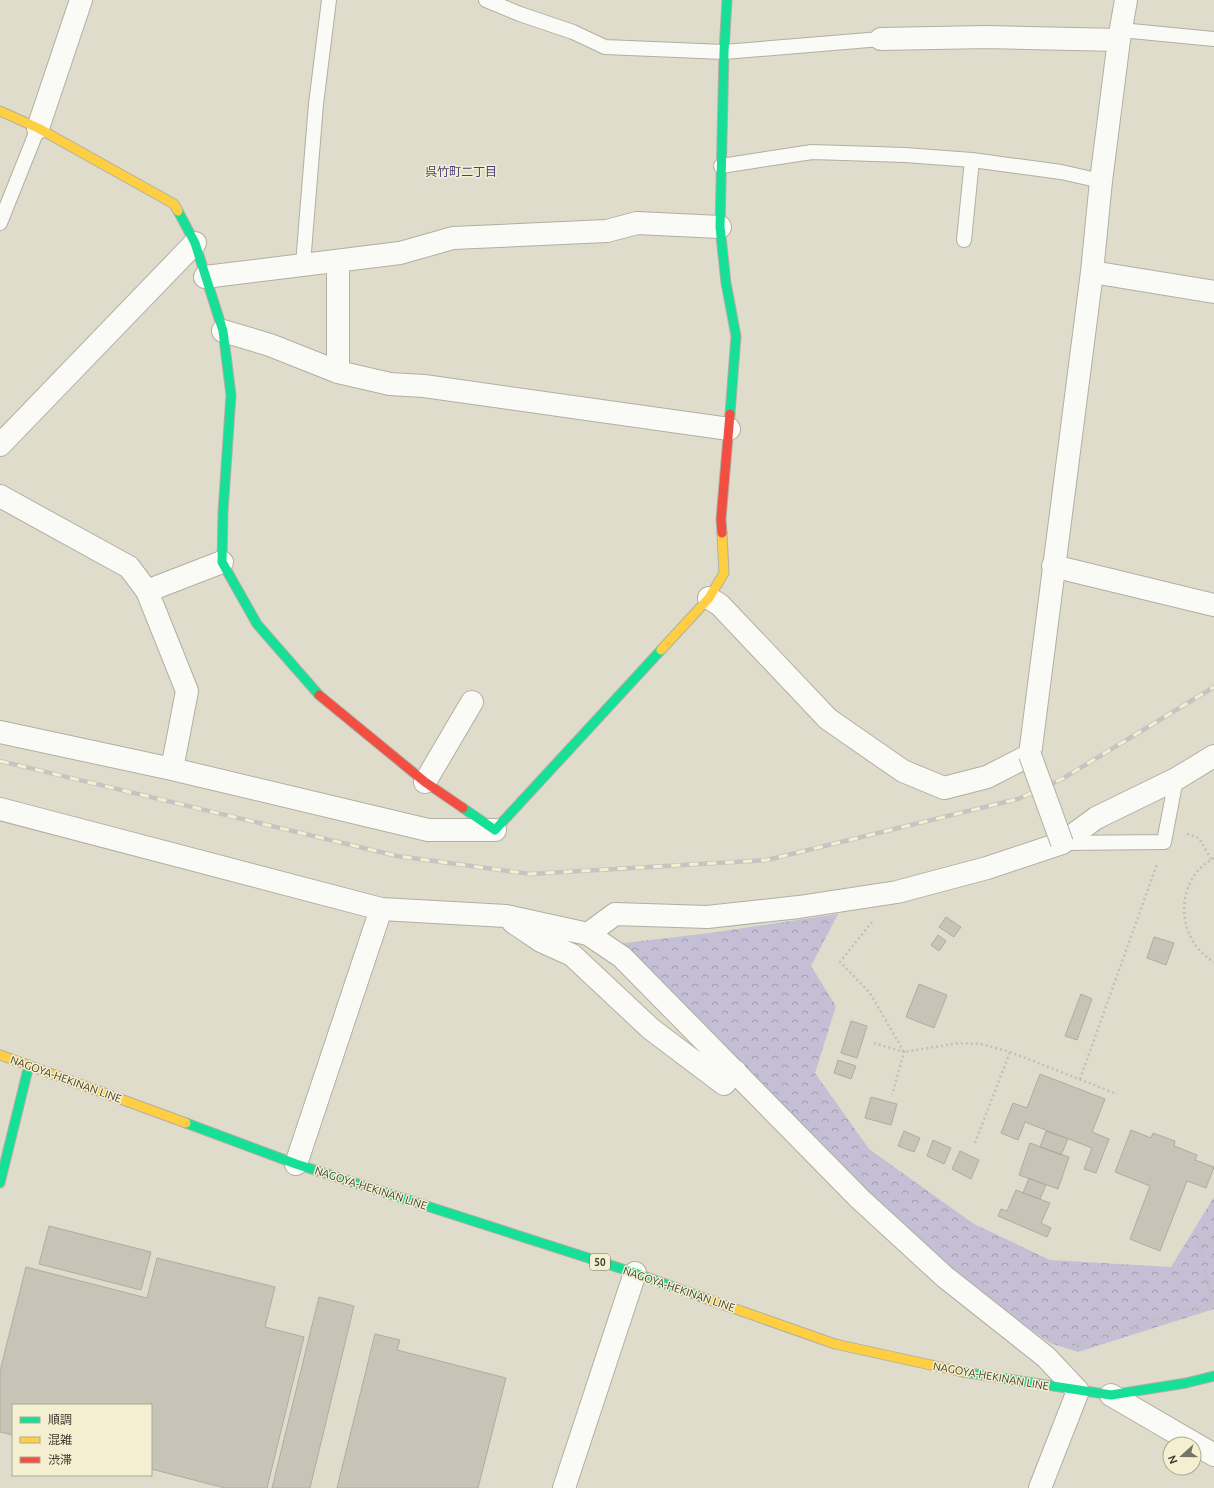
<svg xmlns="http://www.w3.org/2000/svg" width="1214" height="1488" font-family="Ubuntu,'Noto Sans JP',sans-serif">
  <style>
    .forest { fill: url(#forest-crowns) }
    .building { fill: #c7c4b7; stroke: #aeac9f }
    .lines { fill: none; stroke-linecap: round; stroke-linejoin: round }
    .lane-casing { stroke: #b2afa2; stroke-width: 16 }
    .street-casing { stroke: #b2afa2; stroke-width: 24 }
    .fast-casing { stroke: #b2afa2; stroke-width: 11 }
    .slow-casing { stroke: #b2afa2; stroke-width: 11 }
    .jam-casing { stroke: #b2afa2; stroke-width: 11 }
    .path { stroke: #c0bfb9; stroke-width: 2.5; stroke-dasharray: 2 3; stroke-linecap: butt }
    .lane { stroke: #fafaf7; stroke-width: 14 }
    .street { stroke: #fafaf7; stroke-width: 22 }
    .fast { stroke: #16e098; stroke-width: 9 }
    .slow { stroke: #ffcf43; stroke-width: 9 }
    .jam { stroke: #f24e42; stroke-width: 9 }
    .rail-casing { stroke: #c5c4c0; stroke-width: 4.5 }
    .rail { stroke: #f5efd1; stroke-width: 3; stroke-dasharray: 9; stroke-linecap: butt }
    .street-bridge-casing { stroke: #b2afa2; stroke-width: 24; stroke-linecap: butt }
    .street-bridge { stroke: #fafaf7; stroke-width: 22 }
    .labels { text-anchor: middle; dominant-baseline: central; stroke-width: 3; stroke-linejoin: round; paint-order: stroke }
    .shield { fill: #f5efd1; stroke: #757260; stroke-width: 1 }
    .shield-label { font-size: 10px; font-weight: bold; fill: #3e3c30 }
    .street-label { font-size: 11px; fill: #3e3c30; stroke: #f5efd1 }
    .neighbourhood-label { font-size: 12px; fill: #483c79; stroke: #f5efd1 }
  </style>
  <defs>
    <pattern id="forest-crowns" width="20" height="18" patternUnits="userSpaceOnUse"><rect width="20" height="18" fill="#c4bfd5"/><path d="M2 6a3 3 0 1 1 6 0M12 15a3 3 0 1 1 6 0" fill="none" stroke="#a19cad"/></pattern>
  </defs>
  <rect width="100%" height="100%" fill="#e0dccc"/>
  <path class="forest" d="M 838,914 L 811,966 L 836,1006 L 815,1073 L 869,1149 L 974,1224 L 1050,1260 L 1171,1267 L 1214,1197 L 1214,1309 L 1078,1352 L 1050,1343 L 949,1272 L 616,944 L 710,933 Z"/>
  <path class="building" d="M 946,917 L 961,927 L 954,937 L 939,927 Z
    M 938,935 L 946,941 L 939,951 L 931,945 Z
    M 1154,937 L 1174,943 L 1166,965 L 1147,958 Z
    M 919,984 L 947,995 L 934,1028 L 906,1017 Z
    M 1081,994 L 1092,999 L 1077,1040 L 1065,1036 Z
    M 851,1021 L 867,1026 L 857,1058 L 841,1053 Z
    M 838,1060 L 856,1066 L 851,1079 L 834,1073 Z
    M 1040,1074 L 1105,1099 L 1092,1132 L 1109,1139 L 1096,1173 L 1084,1169 L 1092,1148 L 1025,1122 L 1018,1140 L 1001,1133 L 1013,1103 L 1027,1108 Z
    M 871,1097 L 897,1104 L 891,1125 L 865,1118 Z
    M 1131,1130 L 1151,1138 L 1153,1133 L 1175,1141 L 1174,1146 L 1197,1155 L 1195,1160 L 1214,1167 L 1206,1188 L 1187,1181 L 1160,1251 L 1130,1239 L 1150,1186 L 1115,1172 Z
    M 904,1131 L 920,1138 L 914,1152 L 898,1146 Z
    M 1046,1131 L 1068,1139 L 1061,1155 L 1040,1147 Z
    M 933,1140 L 951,1148 L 944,1164 L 927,1156 Z
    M 1030,1143 L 1069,1157 L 1058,1189 L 1019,1175 Z
    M 960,1151 L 979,1160 L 971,1179 L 952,1169 Z
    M 1029,1178 L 1046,1185 L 1040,1199 L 1023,1193 Z
    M 1016,1190 L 1050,1203 L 1041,1223 L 1051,1228 L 1047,1237 L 998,1216 L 1001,1209 L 1007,1211 Z
    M 49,1226 L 151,1252 L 141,1290 L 39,1264 Z
    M 157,1258 L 275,1287 L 265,1327 L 304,1337 L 267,1488 L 225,1488 L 151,1469 L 151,1405 L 13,1405 L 13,1435 L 0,1432 L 0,1371 L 26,1267 L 147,1298 Z
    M 319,1297 L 354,1306 L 310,1488 L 272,1488 Z
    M 375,1334 L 400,1340 L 397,1350 L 506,1378 L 478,1488 L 337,1488 Z"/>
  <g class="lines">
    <defs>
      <path id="lane" d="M 486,0 L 520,14 L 573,32 L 605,47 L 724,52 L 881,39
        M 1121,30 L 1214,39
        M 721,166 L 812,152 L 905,155 L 972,160 L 1061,172 L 1101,181
        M 0,223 L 38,128
        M 964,240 L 972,160
        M 303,264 L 316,104 L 329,0
        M 1063,843 L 1164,842 L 1176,779"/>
      <path id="street" d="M 881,39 L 987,37 L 1119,40
        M 38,128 L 81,0
        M 1092,272 L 1214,292
        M 205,277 L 400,253 L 453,238 L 607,231 L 637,223 L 720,227
        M 223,331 L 270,345 L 338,372 L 390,384 L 424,386 L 729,429
        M 338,372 L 338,261
        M 0,445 L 195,243
        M 0,496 L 129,567 L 147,591 L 222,562
        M 1053,566 L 1214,605
        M 147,591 L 187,691 L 172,769 L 428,830 L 495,830
        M 709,598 L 720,605 L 828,719 L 903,771 L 944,788 L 987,777 L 1030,755 L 1092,272 L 1101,181 L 1119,40 L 1126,0
        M 0,732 L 172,769
        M 425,782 L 472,702
        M 0,809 L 381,909 L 506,916 L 588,934 L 615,914 L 707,917 L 799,907 L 897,892 L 987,868 L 1062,843 L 1096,818 L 1176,779 L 1214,756
        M 513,922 L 541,941 L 572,955 L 651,1029 L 724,1084 L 735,1071
        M 588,934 L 622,957 L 860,1199 L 945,1277 L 1046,1357 L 1078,1391 L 1040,1488
        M 296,1164 L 381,909
        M 1111,1395 L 1214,1455
        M 564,1488 L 635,1273"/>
      <path id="fast" d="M 727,0 L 724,52 L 720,227 L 726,283 L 736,336 L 730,414
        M 178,211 L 195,243 L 223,331 L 231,395 L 223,512 L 222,562 L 257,624 L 319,695
        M 463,808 L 495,830 L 661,650
        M 186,1123 L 296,1164 L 635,1273 L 707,1299
        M 0,1183 L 29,1065
        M 963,1372 L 1111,1395 L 1186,1383 L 1214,1376"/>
      <path id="slow" d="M 0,111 L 38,128 L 174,204 L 178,211
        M 661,650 L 709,598 L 724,573 L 722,533
        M 0,1055 L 186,1123
        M 707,1299 L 835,1344 L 963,1372"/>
      <path id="jam" d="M 722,533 L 721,519 L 730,414
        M 319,695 L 425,782 L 463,808"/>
    </defs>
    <use href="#lane" class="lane-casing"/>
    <use href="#street" class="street-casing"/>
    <use href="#fast" class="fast-casing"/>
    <use href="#slow" class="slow-casing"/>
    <use href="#jam" class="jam-casing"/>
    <path class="path" d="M 1187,834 L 1199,838 L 1211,859
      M 1214,858 C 1183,874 1176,915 1194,943 C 1199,951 1206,957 1214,962
      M 872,922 L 840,962 L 870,993 L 904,1052 L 959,1043 L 981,1044 L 1010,1052 L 1117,1094
      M 874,1043 L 904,1052 L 892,1095
      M 1080,1079 L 1157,864
      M 975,1143 L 1010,1052
      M 1071,1347 L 1095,1337 L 1212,1303 L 1199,1242 L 1214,1240"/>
    <use href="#lane" class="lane"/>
    <use href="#street" class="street"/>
    <use href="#fast" class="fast"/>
    <use href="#slow" class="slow"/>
    <use href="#jam" class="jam"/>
    <defs>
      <path id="rail" d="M 0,761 L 397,856 L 530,874 L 767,860 L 1018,799 L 1062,779 L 1214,687"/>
    </defs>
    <use href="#rail" class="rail-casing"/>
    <use href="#rail" class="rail"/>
    <defs>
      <path id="street-bridge" d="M 1030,755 L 1062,843"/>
    </defs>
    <use href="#street-bridge" class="street-bridge-casing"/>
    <use href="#street-bridge" class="street-bridge"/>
  </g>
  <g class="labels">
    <rect class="shield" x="590" y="1254" width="20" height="16" rx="3"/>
    <g class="shield-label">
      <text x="600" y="1262">50</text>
    </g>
    <g class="street-label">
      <text transform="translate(66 1079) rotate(20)">NAGOYA-HEKINAN LINE</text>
      <text transform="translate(371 1188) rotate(18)">NAGOYA-HEKINAN LINE</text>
      <text transform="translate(679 1289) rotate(19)">NAGOYA-HEKINAN LINE</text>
      <text transform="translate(991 1376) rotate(10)">NAGOYA-HEKINAN LINE</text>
    </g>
    <g class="neighbourhood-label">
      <text x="461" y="171">呉竹町二丁目</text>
    </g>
  </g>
  <rect x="12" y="1404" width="140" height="72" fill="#f5efd1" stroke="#aca791"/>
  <rect x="20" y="1417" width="20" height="6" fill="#16e098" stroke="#aca791"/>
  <text x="48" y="1424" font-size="12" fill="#3e3c30">順調</text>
  <rect x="20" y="1437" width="20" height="6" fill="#ffcf43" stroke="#aca791"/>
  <text x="48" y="1444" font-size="12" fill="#3e3c30">混雑</text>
  <rect x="20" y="1457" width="20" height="6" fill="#f24e42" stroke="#aca791"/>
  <text x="48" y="1464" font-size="12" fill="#3e3c30">渋滞</text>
  <g transform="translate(1182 1456) rotate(249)"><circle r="19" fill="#f5efd1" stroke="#aca791"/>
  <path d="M0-3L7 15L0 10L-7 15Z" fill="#777467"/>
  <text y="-6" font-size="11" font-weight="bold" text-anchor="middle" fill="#3e3c30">N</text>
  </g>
</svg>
